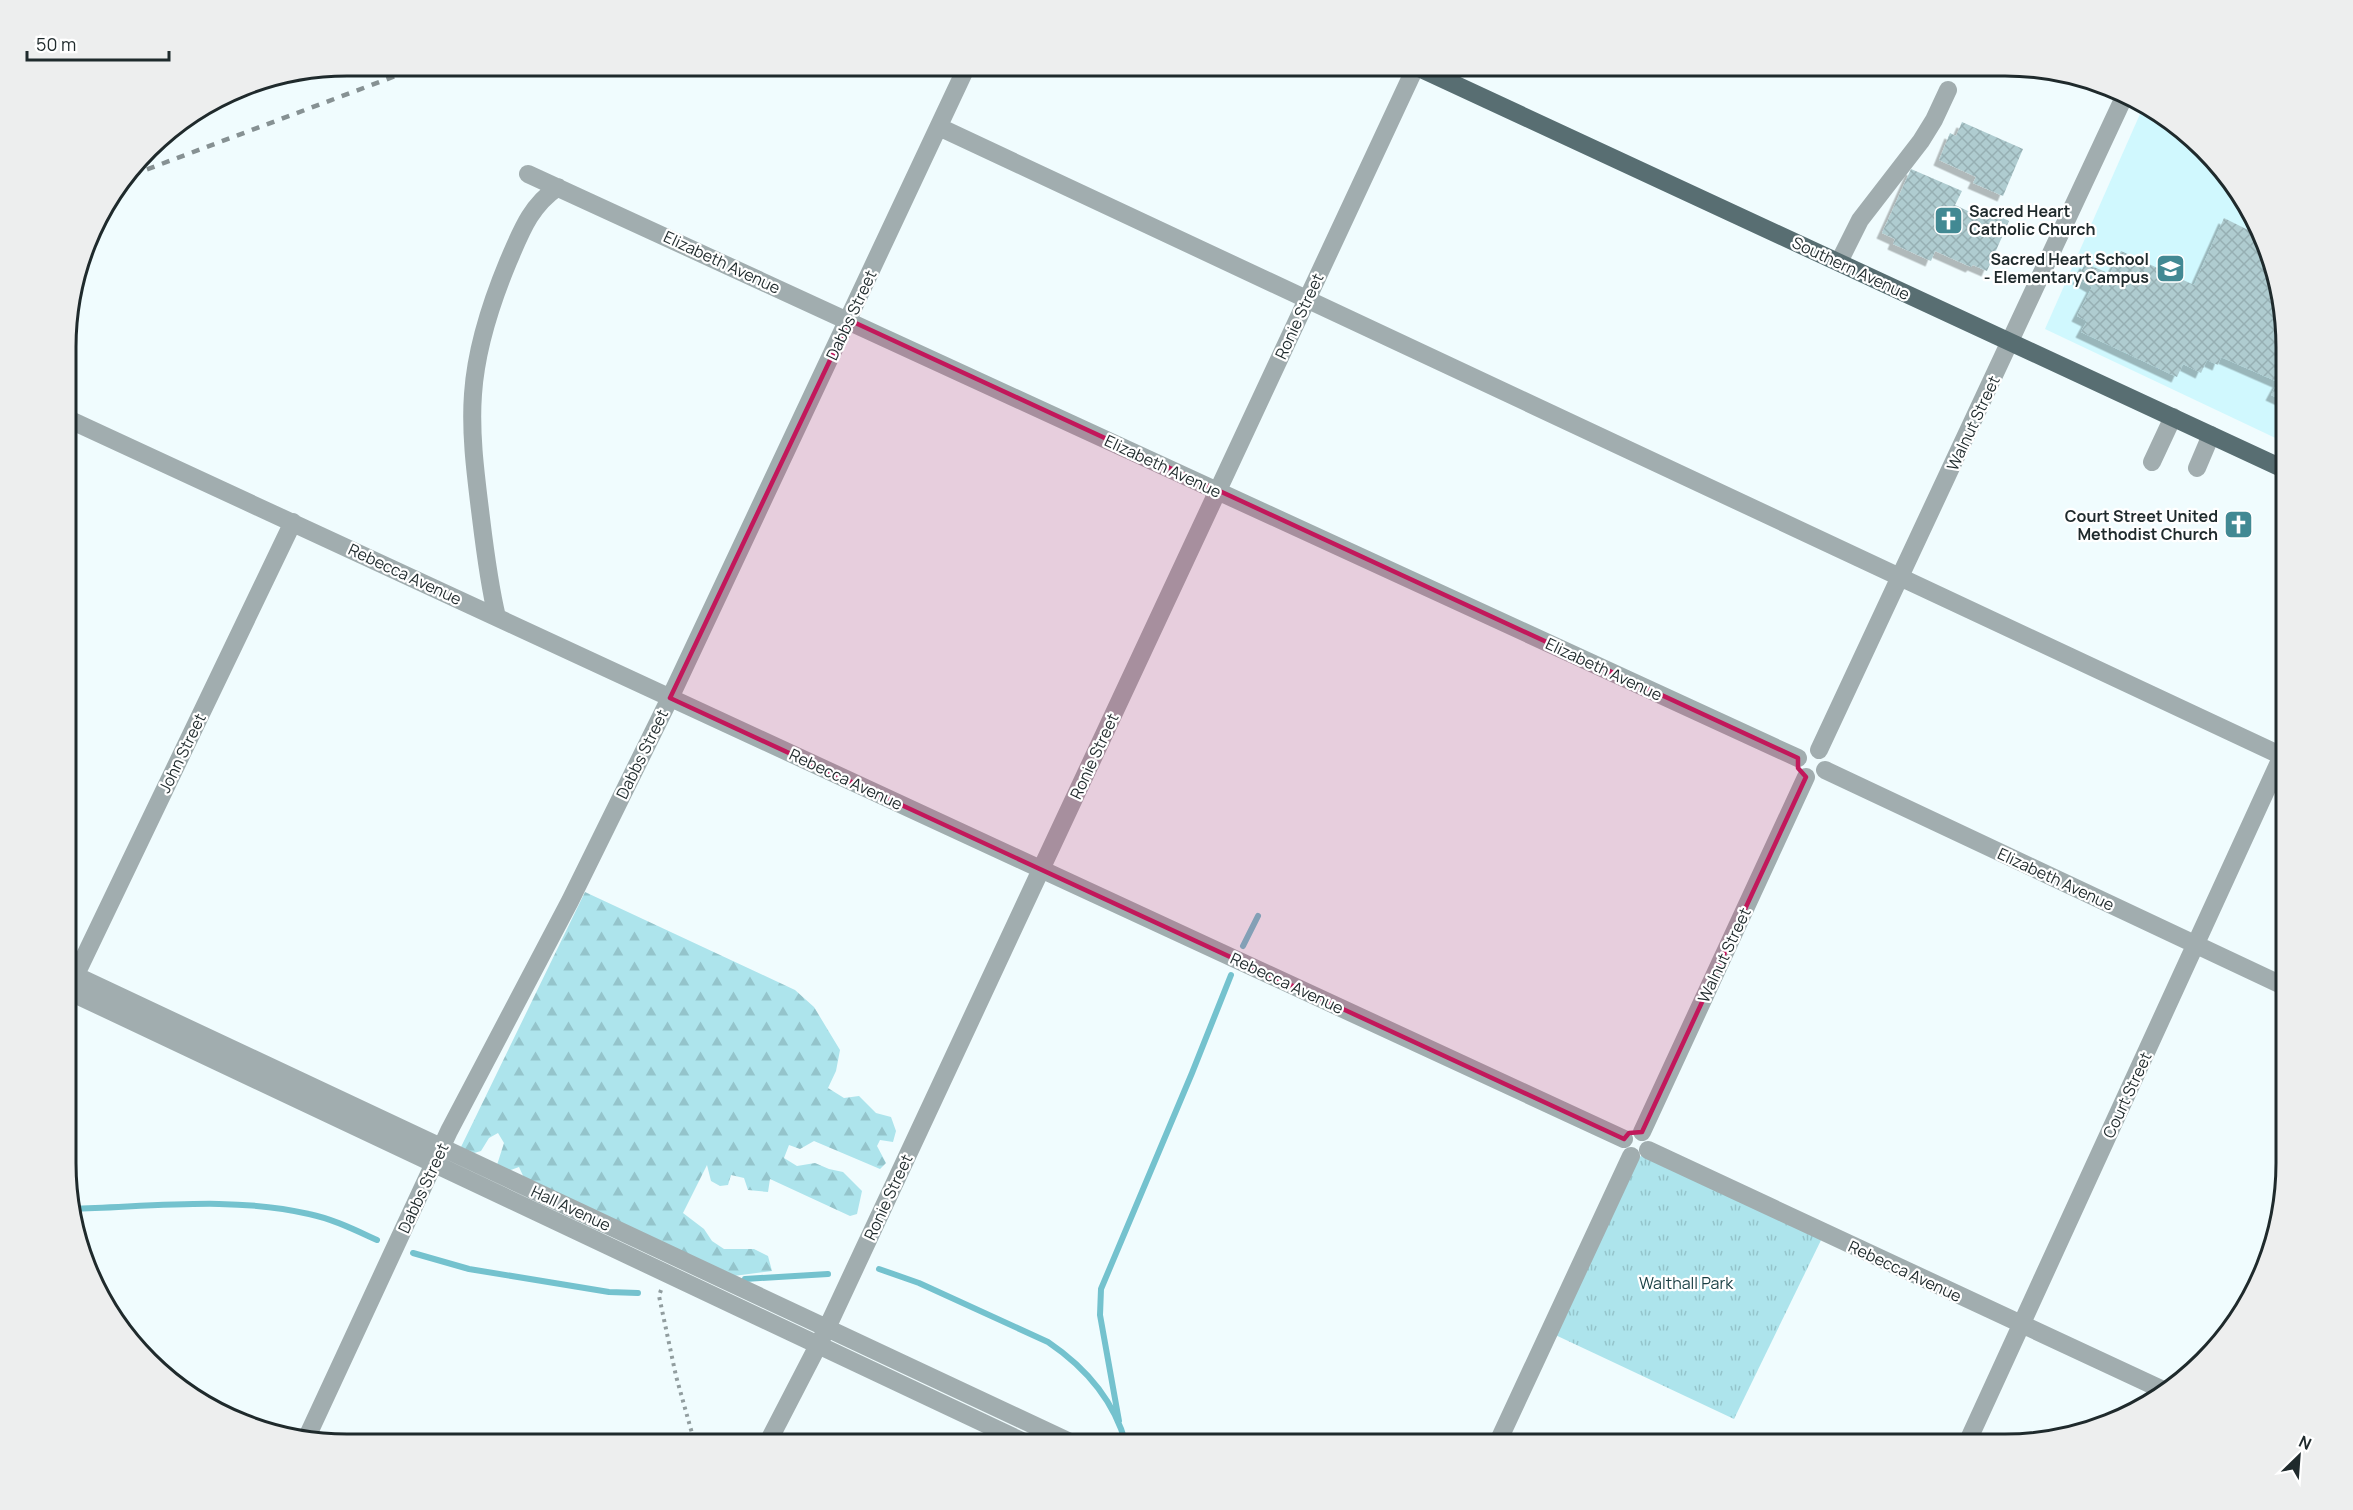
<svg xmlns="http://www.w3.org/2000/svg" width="2353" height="1510" font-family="Manrope,sans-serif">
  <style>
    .built { fill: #d0f8fe }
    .forest { fill: url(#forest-firs) }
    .park { fill: url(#park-tufts) }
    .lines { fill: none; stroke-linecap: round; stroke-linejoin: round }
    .stream { stroke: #74c2ce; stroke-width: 6 }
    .building { fill: url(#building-cross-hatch); filter: url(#shadow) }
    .path { stroke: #919d9f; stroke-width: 4; stroke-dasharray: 3 4.5; stroke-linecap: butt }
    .minor { stroke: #a1adaf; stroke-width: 18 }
    .major { stroke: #586e72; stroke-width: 18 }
    .rail { stroke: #869193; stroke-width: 4.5; stroke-dasharray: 8 8; stroke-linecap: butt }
    .marked { fill: #c2185b; fill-opacity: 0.2; stroke: #c2185b; stroke-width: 4.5; stroke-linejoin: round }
    .labels { text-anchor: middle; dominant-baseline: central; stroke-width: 4.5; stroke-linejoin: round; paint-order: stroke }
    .poi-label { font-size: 16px; font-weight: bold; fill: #1f2a2c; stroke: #fff; text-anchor: end }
    .street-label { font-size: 16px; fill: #1f2a2c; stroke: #fff }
    .park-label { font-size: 16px; fill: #183e43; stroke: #fff }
    .rim { fill: none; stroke: #1f2a2c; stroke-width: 3 }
  </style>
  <defs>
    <pattern id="forest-firs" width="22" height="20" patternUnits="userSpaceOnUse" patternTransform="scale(1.5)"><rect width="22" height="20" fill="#ade4ec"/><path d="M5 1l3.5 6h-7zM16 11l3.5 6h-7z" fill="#94c4cb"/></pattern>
    <pattern id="park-tufts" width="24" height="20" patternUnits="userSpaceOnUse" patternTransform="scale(1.5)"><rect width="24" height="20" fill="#ade4ec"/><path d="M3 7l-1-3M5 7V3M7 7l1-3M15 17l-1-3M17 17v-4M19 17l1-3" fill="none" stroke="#94c4cb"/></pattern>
    <pattern id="building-cross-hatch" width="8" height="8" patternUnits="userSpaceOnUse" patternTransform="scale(1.5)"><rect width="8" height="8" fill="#afccd0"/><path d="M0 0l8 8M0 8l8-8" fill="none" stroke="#96afb3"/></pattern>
    <filter id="shadow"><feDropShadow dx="-5.5" dy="5.5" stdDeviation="0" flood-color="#0004"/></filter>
  </defs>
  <rect width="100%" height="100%" fill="#f0fcfe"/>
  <path class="built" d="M 2144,105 L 2161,113 L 2249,207 L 2286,330 L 2286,443 L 2045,329 Z"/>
  <path class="forest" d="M 585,892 L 795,990 L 814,1007 L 840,1050 L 836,1071 L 828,1088 L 844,1098 L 859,1096 L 876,1113 L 891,1117 L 896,1131 L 893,1142 L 880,1140 L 877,1146 L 886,1163 L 880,1169 L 814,1141 L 800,1149 L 789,1145 L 784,1158 L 797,1166 L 815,1163 L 829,1169 L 843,1172 L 862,1191 L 857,1214 L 850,1216 L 770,1179 L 768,1192 L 748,1190 L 744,1178 L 731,1175 L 728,1185 L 720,1186 L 711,1181 L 707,1165 L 683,1213 L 704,1229 L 712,1241 L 724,1249 L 754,1249 L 768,1256 L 772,1271 L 726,1277 L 570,1203 L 549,1188 L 525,1180 L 519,1167 L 505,1172 L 497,1165 L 504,1143 L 498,1133 L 489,1138 L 481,1151 L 467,1155 L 461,1147 Z"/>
  <path class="park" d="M 1642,1156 L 1824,1234 L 1734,1419 L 1549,1332 L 1638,1157 Z"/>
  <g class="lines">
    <path class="stream" d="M 1243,946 L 1258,916
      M 72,1209 C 150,1207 232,1196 309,1214 C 333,1219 355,1230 377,1240
      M 413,1253 L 469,1269 L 609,1292 L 638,1293
      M 879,1269 L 919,1283 L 1048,1342 C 1085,1367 1114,1400 1126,1444
      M 745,1279 L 828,1274
      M 1119,1421 L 1100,1315 L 1101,1289 L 1192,1073 L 1231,975"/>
  </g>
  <path class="building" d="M 1962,122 L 2023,149 L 2003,196 L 1973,183 L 1976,177 L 1939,160 L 1950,133 L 1956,136 Z
    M 1911,169 L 1962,191 L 1955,205 L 1985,219 L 1988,211 L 2009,221 L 1987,271 L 1973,265 L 1971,267 L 1935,251 L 1931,261 L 1893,244 L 1895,239 L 1882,233 Z
    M 2224,218 L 2258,235 L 2286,330 L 2286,363 L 2284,369 L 2286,370 L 2286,402 L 2271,395 L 2278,382 L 2221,357 L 2218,365 L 2207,360 L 2201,373 L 2183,364 L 2177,377 L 2081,332 L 2087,321 L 2077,316 L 2092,287 L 2078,279 L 2085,263 L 2110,274 L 2121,251 L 2194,285 Z"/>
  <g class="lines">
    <path class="path" d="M 661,1290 L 659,1296 L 676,1376 L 695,1444"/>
    <path class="minor" d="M 939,127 L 2282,756
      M 528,174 L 1798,758
      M 1839,262 L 1860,220 L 1921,141 L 1934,120 L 1948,90
      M 68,419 L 1624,1139
      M 2152,462 L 2173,417
      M 2197,468 L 2211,435
      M 497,617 C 489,584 485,551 481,518 C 476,477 470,435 473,394 C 476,349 491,303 508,262 C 521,232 530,206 558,187
      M 1819,750 L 2125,95
      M 1825,770 L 2286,987
      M 68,972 L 1074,1444
      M 68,981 L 80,966 L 293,522
      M 68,991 L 1028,1444
      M 1642,1132 L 1806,777
      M 1648,1150 L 2163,1390
      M 307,1437 L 449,1131 L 570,901 L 670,698 L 967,66
      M 1967,1443 L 2286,747
      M 767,1444 L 827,1328 L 1416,66
      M 1497,1444 L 1631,1156"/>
    <path class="major" d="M 1415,66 L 2286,470"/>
    <path class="rail" d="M 132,175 L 422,66"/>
  </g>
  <path class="marked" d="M 849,320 L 1798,758 L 1798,768 L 1806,777 L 1642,1132 L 1629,1133 L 1624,1139 L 670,698 Z"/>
  <defs>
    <symbol id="church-square" viewBox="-11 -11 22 22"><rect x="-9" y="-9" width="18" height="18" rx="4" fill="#428993" stroke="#fff"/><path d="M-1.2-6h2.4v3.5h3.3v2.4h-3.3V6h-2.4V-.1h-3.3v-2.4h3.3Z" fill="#fff"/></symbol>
    <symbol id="school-square" viewBox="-11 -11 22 22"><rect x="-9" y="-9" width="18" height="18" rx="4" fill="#428993" stroke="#fff"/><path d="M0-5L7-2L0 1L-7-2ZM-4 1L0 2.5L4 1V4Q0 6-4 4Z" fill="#fff"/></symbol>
  </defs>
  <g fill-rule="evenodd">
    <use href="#church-square" x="1932" y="204" width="33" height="33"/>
    <use href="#school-square" x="2154" y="252" width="33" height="33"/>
    <use href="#church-square" x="2222" y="508" width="33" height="33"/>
  </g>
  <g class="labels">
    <g class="poi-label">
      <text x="1969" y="211" text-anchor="start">Sacred Heart<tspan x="1969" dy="18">Catholic Church</tspan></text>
      <text x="2149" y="259">Sacred Heart School<tspan x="2149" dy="18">- Elementary Campus</tspan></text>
      <text x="2218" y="516">Court Street United<tspan x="2218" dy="18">Methodist Church</tspan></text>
    </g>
    <g class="street-label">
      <text transform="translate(722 262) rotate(25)">Elizabeth Avenue</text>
      <text transform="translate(1851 268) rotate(25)">Southern Avenue</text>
      <text transform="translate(851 315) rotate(-65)">Dabbs Street</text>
      <text transform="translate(1299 316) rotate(-65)">Ronie Street</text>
      <text transform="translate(1973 423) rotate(-65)">Walnut Street</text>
      <text transform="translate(1163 466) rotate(25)">Elizabeth Avenue</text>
      <text transform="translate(405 574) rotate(25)">Rebecca Avenue</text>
      <text transform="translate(1604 669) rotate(25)">Elizabeth Avenue</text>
      <text transform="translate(182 753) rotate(-64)">John Street</text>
      <text transform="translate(642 754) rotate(-64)">Dabbs Street</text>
      <text transform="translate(1094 756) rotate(-65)">Ronie Street</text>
      <text transform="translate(846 779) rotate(25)">Rebecca Avenue</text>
      <text transform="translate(2056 879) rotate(25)">Elizabeth Avenue</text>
      <text transform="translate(1724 955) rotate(-65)">Walnut Street</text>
      <text transform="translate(1287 983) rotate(25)">Rebecca Avenue</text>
      <text transform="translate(2127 1095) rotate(-65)">Court Street</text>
      <text transform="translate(423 1188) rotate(-65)">Dabbs Street</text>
      <text transform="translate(888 1197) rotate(-65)">Ronie Street</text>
      <text transform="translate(571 1208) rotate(25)">Hall Avenue</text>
      <text transform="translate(1905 1271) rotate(25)">Rebecca Avenue</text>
    </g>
    <g class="park-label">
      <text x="1686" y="1283">Walthall Park</text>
    </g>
  </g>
  <path d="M0 0H2353V1510H0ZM347 76H2005A271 271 0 0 1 2276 347V1163A271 271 0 0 1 2005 1434H347A271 271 0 0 1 76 1163V347A271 271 0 0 1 347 76Z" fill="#edeeee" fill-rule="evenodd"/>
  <path class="rim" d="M347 76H2005A271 271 0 0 1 2276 347V1163A271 271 0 0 1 2005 1434H347A271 271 0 0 1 76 1163V347A271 271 0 0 1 347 76Z"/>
  <g transform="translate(2299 1456) rotate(25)" stroke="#ffffff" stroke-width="4.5" paint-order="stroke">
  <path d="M0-4.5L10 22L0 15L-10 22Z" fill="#1f2a2c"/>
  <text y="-9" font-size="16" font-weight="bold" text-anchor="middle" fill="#1f2a2c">N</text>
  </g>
  <path d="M27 51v9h142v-9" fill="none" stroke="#1f2a2c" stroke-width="3"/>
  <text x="36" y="51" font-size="18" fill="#1f2a2c" stroke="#ffffff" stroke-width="4.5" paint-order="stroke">50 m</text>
</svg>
